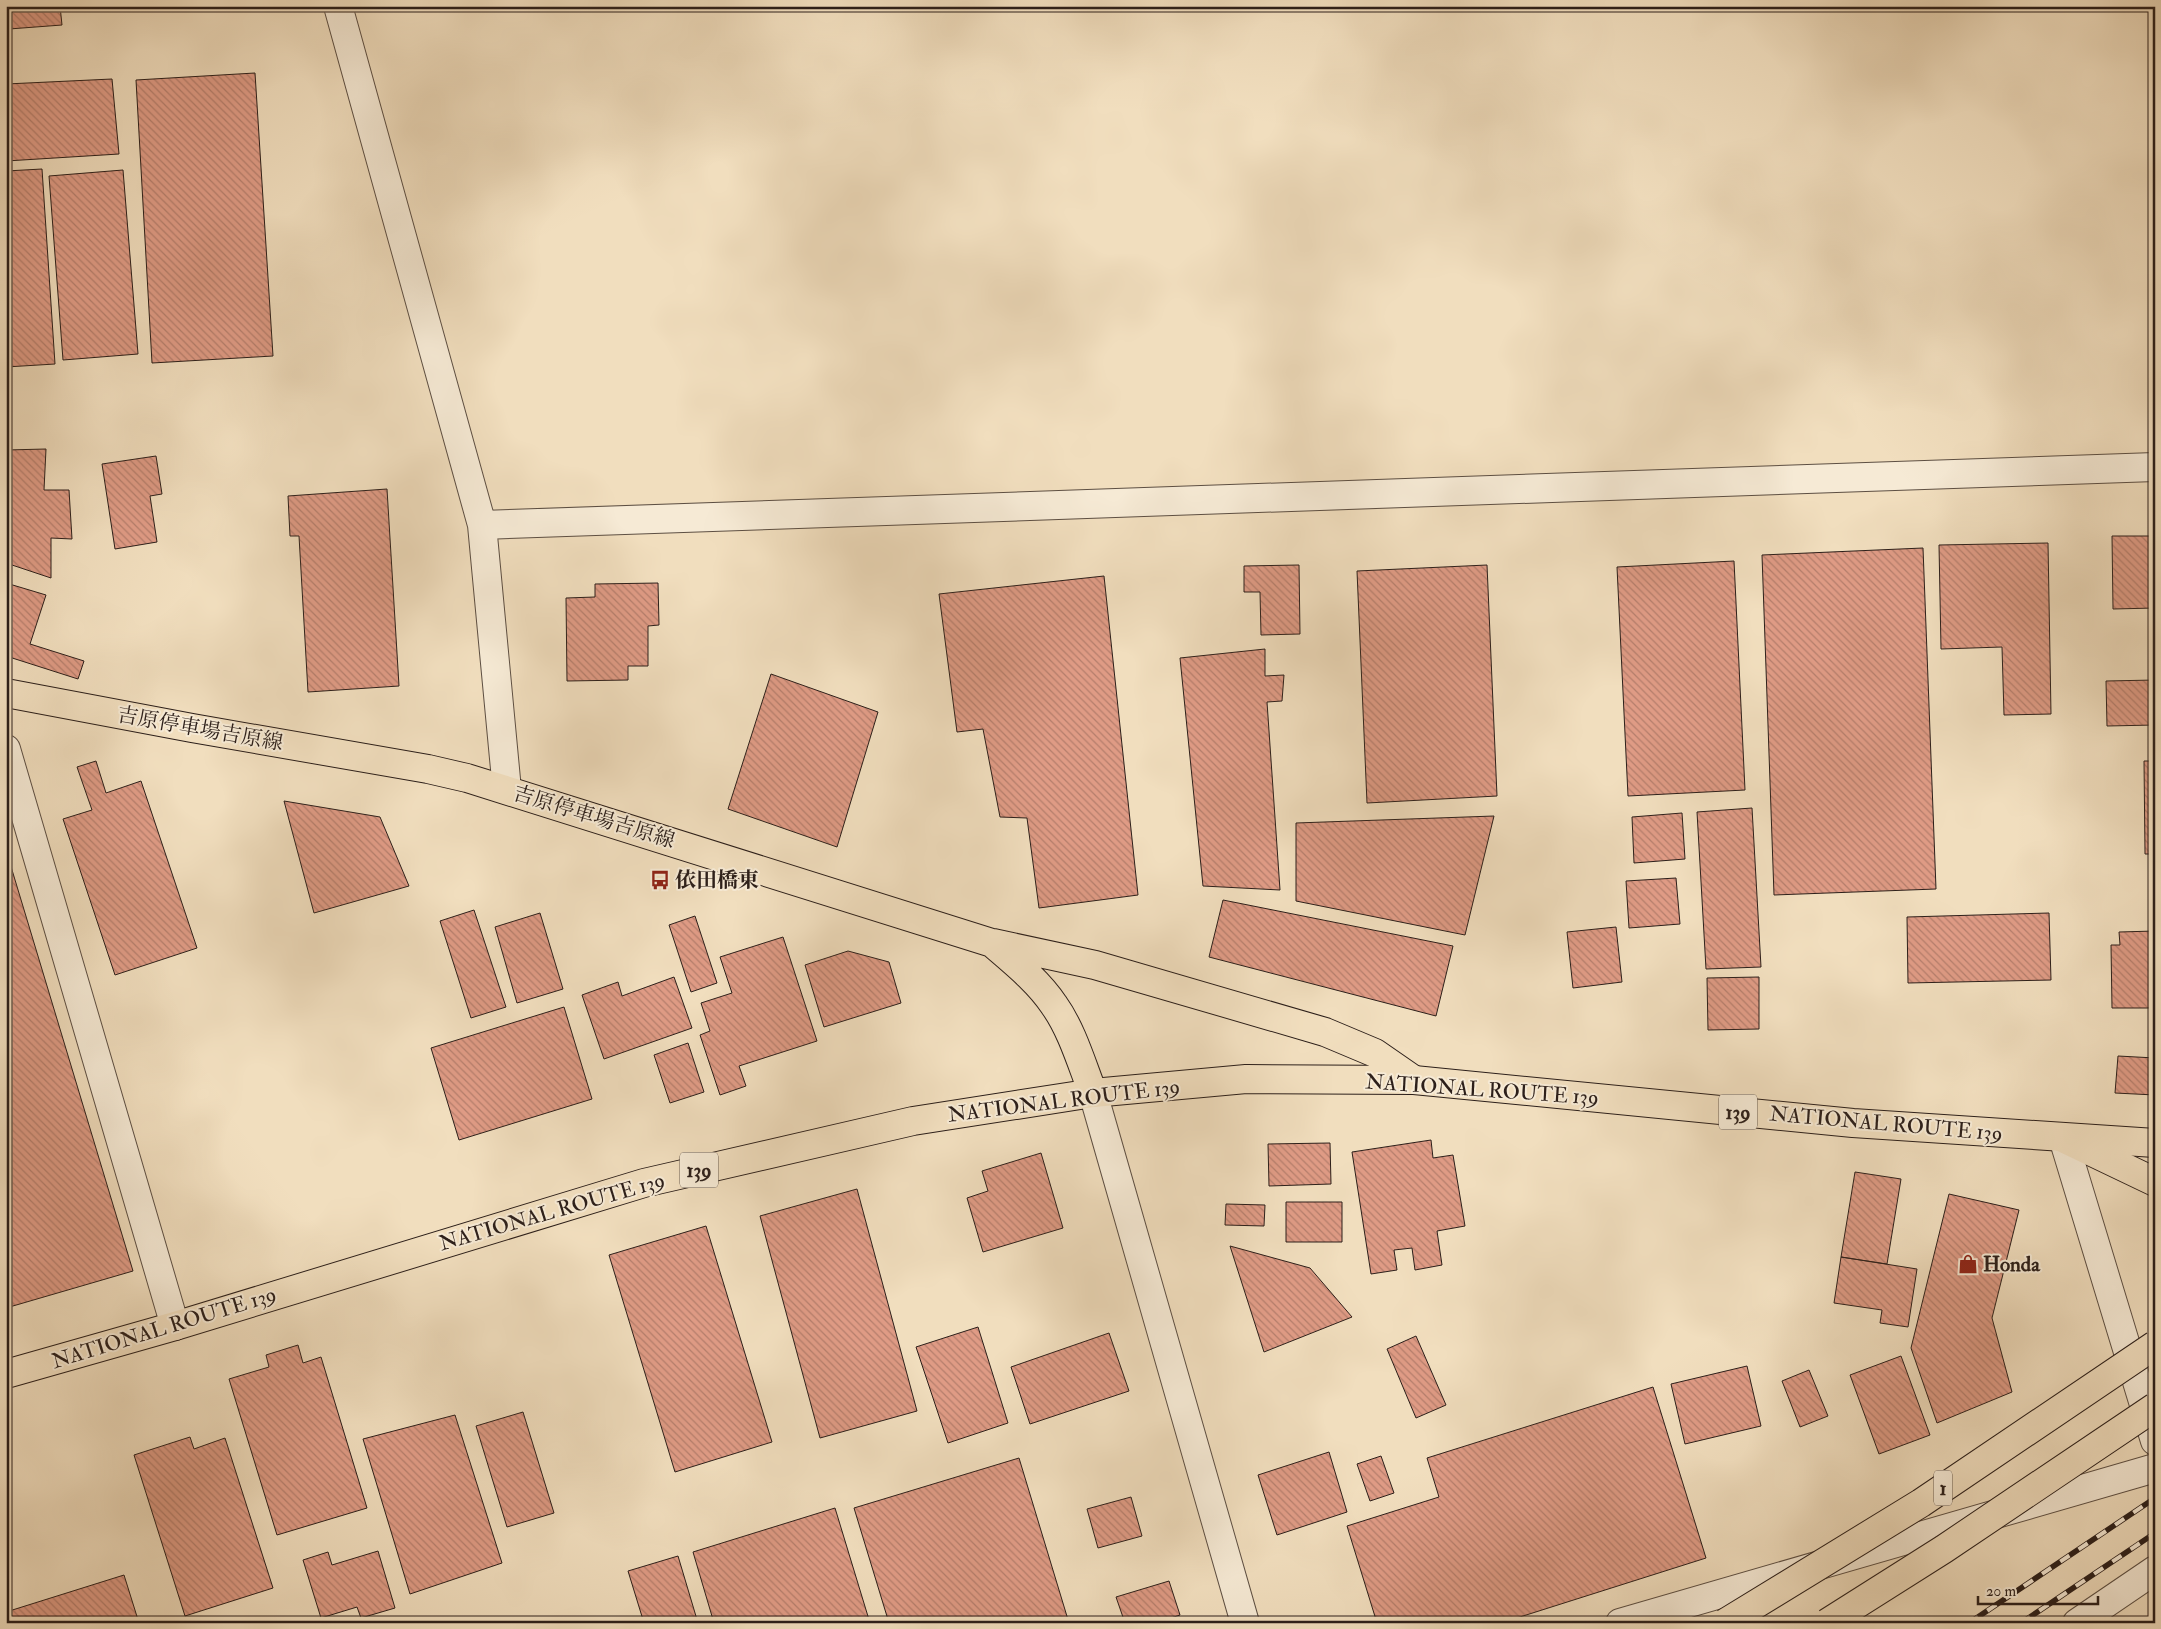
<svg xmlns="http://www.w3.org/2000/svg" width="2161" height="1629" font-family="'IM FELL Double Pica','Noto Serif JP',serif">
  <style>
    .building { fill: url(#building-back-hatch); stroke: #2c1f1a }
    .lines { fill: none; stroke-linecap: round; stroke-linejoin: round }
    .minor-casing { stroke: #5d4f43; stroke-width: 30 }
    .major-casing { stroke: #2c1f1a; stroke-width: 30 }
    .highway-casing { stroke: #2c1f1a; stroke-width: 30 }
    .minor { stroke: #f6ead5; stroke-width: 28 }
    .major { stroke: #f1debe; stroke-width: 28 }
    .highway { stroke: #f1debe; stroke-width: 28 }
    .rail-casing { stroke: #2c1f1a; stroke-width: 5.5 }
    .rail { stroke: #f6ead5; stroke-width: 4; stroke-dasharray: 11; stroke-linecap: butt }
    .highway-bridge-casing { stroke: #2c1f1a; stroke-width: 30; stroke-linecap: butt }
    .highway-bridge { stroke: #f1debe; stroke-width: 28 }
    .labels { text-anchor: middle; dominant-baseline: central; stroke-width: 4; stroke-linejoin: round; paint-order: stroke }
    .shield { fill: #f6ead5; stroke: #695c52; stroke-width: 1 }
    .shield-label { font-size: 20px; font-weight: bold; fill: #2c1f1a }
    .street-label { font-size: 21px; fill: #2c1f1a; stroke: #f6ead5 }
    .poi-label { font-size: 21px; font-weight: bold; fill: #2c1f1a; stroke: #f6ead5; text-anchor: start }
  </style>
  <defs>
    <pattern id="building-back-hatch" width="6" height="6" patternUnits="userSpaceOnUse" patternTransform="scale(1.25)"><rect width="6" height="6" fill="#df9b85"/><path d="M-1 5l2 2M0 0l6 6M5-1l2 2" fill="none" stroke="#b57e6c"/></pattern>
  </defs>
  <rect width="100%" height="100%" fill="#f1debe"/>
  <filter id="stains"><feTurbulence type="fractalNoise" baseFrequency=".004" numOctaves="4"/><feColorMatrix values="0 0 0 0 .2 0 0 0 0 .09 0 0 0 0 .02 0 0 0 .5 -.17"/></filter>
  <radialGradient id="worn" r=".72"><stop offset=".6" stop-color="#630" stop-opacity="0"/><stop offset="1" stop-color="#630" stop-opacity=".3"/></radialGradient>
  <path class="building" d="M 8,6 L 60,6 L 62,25 L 9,29 Z
    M 255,73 L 273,356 L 152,363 L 136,80 Z
    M 112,79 L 119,154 L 6,161 L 6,84 Z
    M 42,169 L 55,364 L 6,367 L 9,407 L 6,407 L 6,171 Z
    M 123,170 L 138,354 L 63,360 L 49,176 Z
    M 46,449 L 44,490 L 69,490 L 72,539 L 51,538 L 51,578 L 6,563 L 6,450 Z
    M 156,456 L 162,494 L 150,496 L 157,542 L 115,549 L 102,464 Z
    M 387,489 L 399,686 L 308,692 L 299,536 L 290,536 L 288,496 Z
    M 2112,536 L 2155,536 L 2155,608 L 2113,609 Z
    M 2048,543 L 2051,714 L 2004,715 L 2002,647 L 1941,649 L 1939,545 Z
    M 1923,548 L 1936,889 L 1774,895 L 1762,555 Z
    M 1734,561 L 1745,790 L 1628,796 L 1617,567 Z
    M 1299,565 L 1300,634 L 1261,635 L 1260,592 L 1244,592 L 1244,566 Z
    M 1487,565 L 1497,796 L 1367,803 L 1357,571 Z
    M 1104,576 L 1138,895 L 1039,908 L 1027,818 L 1000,817 L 983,729 L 957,732 L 939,594 Z
    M 6,583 L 46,595 L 30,644 L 84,661 L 78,679 L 6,656 Z
    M 658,583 L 659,625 L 648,626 L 648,666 L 628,666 L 628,680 L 567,681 L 566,598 L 595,597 L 595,584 Z
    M 1265,649 L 1265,676 L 1284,675 L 1282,701 L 1267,702 L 1280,890 L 1203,886 L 1180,658 Z
    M 771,674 L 878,712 L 837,847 L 728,809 Z
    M 2155,680 L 2155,725 L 2107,726 L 2106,681 Z
    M 96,761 L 106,793 L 141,781 L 197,948 L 115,975 L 63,819 L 92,810 L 77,767 Z
    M 2144,761 L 2155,761 L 2155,854 L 2145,854 Z
    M 284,801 L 380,817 L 409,886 L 314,913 Z
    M 1752,808 L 1761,967 L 1706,969 L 1697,812 Z
    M 1682,813 L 1685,859 L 1634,863 L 1632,817 Z
    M 1494,816 L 1465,935 L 1296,901 L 1296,823 Z
    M 6,850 L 133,1271 L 6,1308 Z
    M 1676,878 L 1680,924 L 1629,928 L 1626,881 Z
    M 1223,900 L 1453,946 L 1436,1016 L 1209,957 Z
    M 474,910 L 506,1007 L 471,1018 L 440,921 Z
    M 540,913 L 563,989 L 517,1003 L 495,927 Z
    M 2049,913 L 2051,980 L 1908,983 L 1907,917 Z
    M 695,916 L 717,983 L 691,992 L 669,925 Z
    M 1616,927 L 1622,982 L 1573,988 L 1567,932 Z
    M 2155,931 L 2155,1008 L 2112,1008 L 2111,945 L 2120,945 L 2119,932 Z
    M 783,937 L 817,1041 L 739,1066 L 746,1086 L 720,1095 L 700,1035 L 710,1031 L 701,1003 L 732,993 L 720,957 Z
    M 848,951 L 889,962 L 901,1003 L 824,1027 L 805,965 Z
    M 674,977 L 692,1028 L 604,1059 L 582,995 L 618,982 L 622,996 Z
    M 1759,977 L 1759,1029 L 1708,1030 L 1707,978 Z
    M 564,1007 L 592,1099 L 459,1140 L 431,1048 Z
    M 688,1043 L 704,1092 L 670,1103 L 654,1055 Z
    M 2118,1056 L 2155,1058 L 2155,1095 L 2115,1093 Z
    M 1431,1140 L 1433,1158 L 1453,1155 L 1465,1226 L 1437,1231 L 1442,1265 L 1415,1270 L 1412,1248 L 1394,1250 L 1397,1270 L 1371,1274 L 1352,1152 Z
    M 1330,1143 L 1331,1184 L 1269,1186 L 1268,1144 Z
    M 1041,1153 L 1063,1228 L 983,1252 L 967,1198 L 988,1191 L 982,1171 Z
    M 1855,1172 L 1901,1179 L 1887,1264 L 1841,1257 Z
    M 857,1189 L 917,1411 L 820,1438 L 760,1216 Z
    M 1949,1194 L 2019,1210 L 1992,1318 L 2012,1392 L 1937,1423 L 1911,1348 Z
    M 1286,1202 L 1342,1202 L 1342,1242 L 1286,1242 Z
    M 1226,1204 L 1265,1205 L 1264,1226 L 1225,1225 Z
    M 706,1226 L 772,1442 L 675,1472 L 609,1255 Z
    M 1230,1246 L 1310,1268 L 1352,1317 L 1264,1352 Z
    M 1841,1257 L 1917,1269 L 1908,1327 L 1880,1323 L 1882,1310 L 1834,1303 Z
    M 978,1327 L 1008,1423 L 948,1443 L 916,1347 Z
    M 1109,1333 L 1129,1391 L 1030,1424 L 1011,1367 Z
    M 1416,1336 L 1446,1405 L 1416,1418 L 1387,1349 Z
    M 298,1345 L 303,1363 L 321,1357 L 367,1508 L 277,1535 L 229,1379 L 269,1367 L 266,1355 Z
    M 1901,1356 L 1930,1435 L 1879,1454 L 1850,1375 Z
    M 1747,1366 L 1761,1426 L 1685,1444 L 1671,1384 Z
    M 1809,1370 L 1828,1416 L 1800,1427 L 1782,1381 Z
    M 1653,1387 L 1706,1558 L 1501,1623 L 1377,1623 L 1347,1526 L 1439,1497 L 1427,1458 Z
    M 523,1412 L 554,1513 L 507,1527 L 476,1426 Z
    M 455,1415 L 502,1563 L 410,1594 L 363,1439 Z
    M 190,1437 L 194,1449 L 225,1438 L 273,1588 L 185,1616 L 134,1455 Z
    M 1329,1452 L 1347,1512 L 1277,1535 L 1258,1475 Z
    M 1381,1456 L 1394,1493 L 1370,1501 L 1357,1464 Z
    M 1019,1458 L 1069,1623 L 889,1623 L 854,1508 Z
    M 1131,1497 L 1142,1536 L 1098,1548 L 1087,1509 Z
    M 835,1508 L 870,1623 L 714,1623 L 693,1552 Z
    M 378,1551 L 395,1608 L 361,1618 L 357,1607 L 321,1618 L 303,1560 L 328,1552 L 332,1565 Z
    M 678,1556 L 698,1623 L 644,1623 L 628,1571 Z
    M 124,1575 L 139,1623 L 6,1623 L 6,1612 Z
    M 1169,1581 L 1180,1615 L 1156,1623 L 1125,1623 L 1116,1597 Z"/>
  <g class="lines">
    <defs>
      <path id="minor" d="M 338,6 L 482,525 L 507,790
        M 482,525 L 2155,467
        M 6,749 L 175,1326
        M 1093,1093 L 1245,1623
        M 2063,1138 L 2155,1441
        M 1620,1623 L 2155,1468
        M 2077,1623 L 2155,1570"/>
      <path id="major" d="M 6,693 L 192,728 L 428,769 L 467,778 L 992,943 C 1014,962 1038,981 1054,1005 C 1072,1030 1082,1065 1093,1093
        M 993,943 L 1095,965 L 1325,1032 L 1375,1053 L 1414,1080
        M 2063,1138 L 2155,1182"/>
      <path id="highway" d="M 6,1374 L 175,1326 L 644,1183 L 913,1121 L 1093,1093 L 1246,1079 L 1414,1080 L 1853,1123 L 2155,1143"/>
    </defs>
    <use href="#minor" class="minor-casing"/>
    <use href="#major" class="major-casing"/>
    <use href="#highway" class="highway-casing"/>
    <use href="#minor" class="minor"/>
    <use href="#major" class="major"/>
    <use href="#highway" class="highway"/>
    <defs>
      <path id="rail" d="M 1969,1623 L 2155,1498
        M 2021,1623 L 2155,1533"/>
    </defs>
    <use href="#rail" class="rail-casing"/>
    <use href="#rail" class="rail"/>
    <defs>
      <path id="highway-bridge" d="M 1725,1623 L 1921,1503 L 2155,1345
        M 1827,1623 L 1944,1549 L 2155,1407"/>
    </defs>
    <use href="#highway-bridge" class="highway-bridge-casing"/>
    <use href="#highway-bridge" class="highway-bridge"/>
  </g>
  <defs>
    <symbol id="bus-bare" viewBox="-9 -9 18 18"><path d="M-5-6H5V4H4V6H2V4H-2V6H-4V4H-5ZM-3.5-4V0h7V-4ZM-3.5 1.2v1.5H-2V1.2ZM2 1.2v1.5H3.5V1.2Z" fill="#8f2418" stroke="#f6ead5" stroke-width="2.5" paint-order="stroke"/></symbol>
    <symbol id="shop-bare" viewBox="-9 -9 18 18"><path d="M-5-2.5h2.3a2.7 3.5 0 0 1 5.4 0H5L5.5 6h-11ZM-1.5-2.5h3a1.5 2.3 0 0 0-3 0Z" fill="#8f2418" stroke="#f6ead5" stroke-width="2.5" paint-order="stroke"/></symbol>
  </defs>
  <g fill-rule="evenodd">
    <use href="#bus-bare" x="646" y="866" width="28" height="28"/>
    <use href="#shop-bare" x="1954" y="1250" width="28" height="28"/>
  </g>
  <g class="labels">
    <g class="shield">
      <rect x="1719" y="1094.5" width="38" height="35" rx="4"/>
      <rect x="680" y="1152.5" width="38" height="35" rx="4"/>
      <rect x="1934" y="1470.5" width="18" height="35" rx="4"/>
    </g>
    <g class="shield-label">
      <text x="1738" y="1112">139</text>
      <text x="699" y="1170">139</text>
      <text x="1943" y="1488">1</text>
    </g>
    <g class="street-label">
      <text transform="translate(200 729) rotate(10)">吉原停車場吉原線</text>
      <text transform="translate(594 817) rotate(17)">吉原停車場吉原線</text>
      <text transform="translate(1482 1090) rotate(4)">NATIONAL ROUTE 139</text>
      <text transform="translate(1064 1101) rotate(-7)">NATIONAL ROUTE 139</text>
      <text transform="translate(1886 1124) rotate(5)">NATIONAL ROUTE 139</text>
      <text transform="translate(552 1212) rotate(-16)">NATIONAL ROUTE 139</text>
      <text transform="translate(164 1328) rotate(-17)">NATIONAL ROUTE 139</text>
    </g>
    <g class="poi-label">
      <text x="675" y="880">依田橋東</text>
      <text x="1983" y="1264">Honda</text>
    </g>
  </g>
  <rect width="2161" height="1629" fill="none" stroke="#f1debe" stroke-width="25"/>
  <rect x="8" y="8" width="2146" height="1614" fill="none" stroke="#2c1f1a" stroke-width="2.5"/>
  <rect x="12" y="12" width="2136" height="1604" fill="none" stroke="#2c1f1a"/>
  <path d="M1978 1596v8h120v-8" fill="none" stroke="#2c1f1a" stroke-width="2.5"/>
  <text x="1986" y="1596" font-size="15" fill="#2c1f1a" stroke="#f6ead5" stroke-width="4" paint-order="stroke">20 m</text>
  <rect width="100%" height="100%" filter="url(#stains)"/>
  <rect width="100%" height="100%" fill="url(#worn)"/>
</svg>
